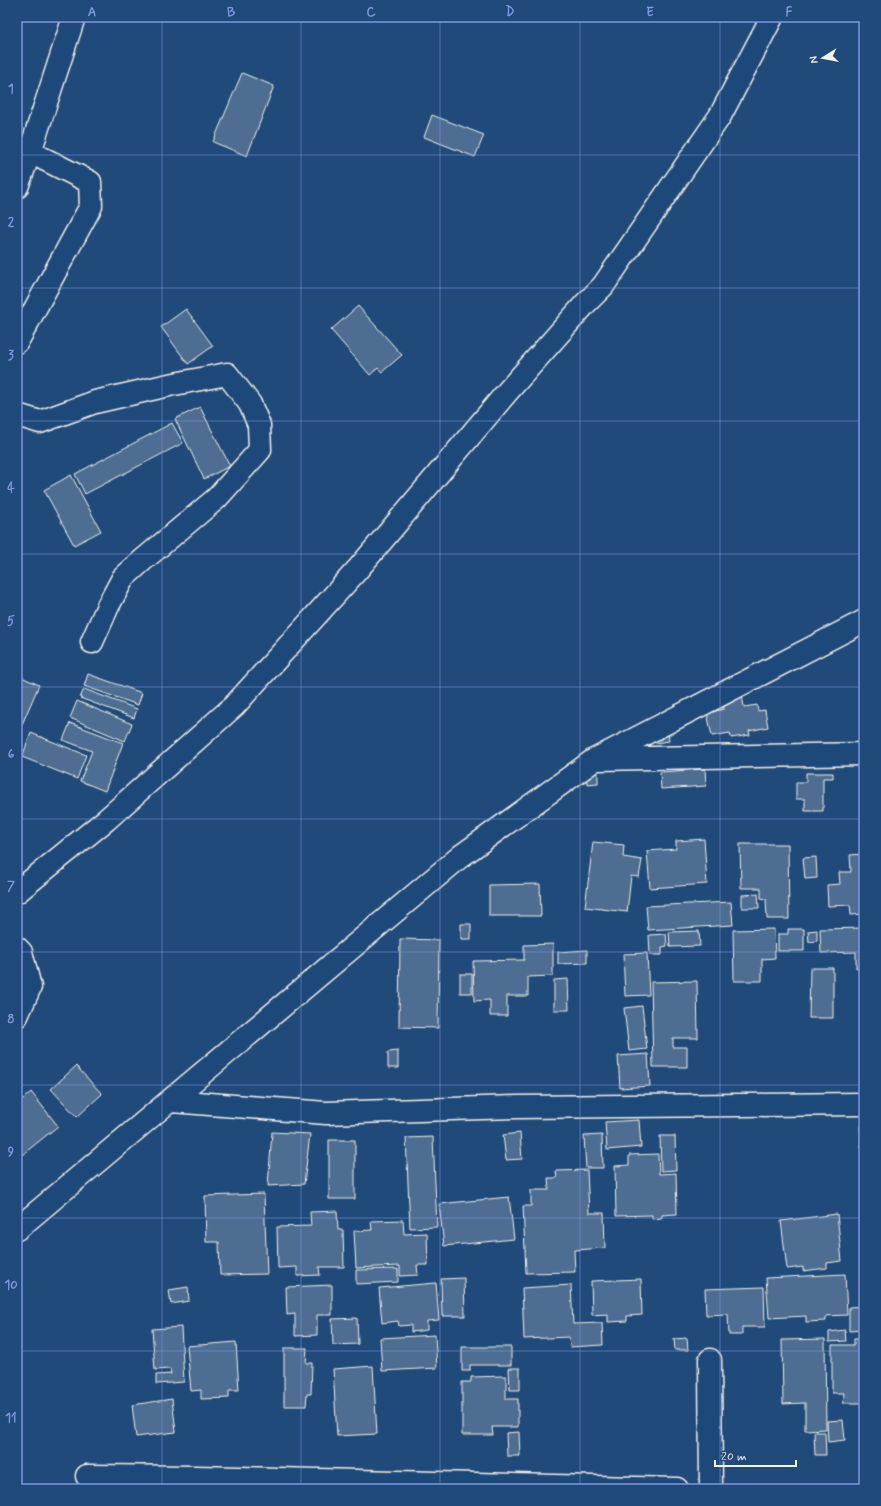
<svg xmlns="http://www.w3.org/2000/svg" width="881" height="1506" font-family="Mynerve,sans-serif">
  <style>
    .building { fill: #4d6e92; stroke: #f4f1e8 }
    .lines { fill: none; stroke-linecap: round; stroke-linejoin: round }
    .minor-casing { stroke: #f4f1e8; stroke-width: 25 }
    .minor { stroke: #1f4a7a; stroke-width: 22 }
    .grid { fill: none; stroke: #7e97df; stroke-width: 1; stroke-opacity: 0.55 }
    .neatline { fill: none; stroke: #7e97df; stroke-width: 1.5 }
    .grid-label { font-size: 13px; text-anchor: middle; font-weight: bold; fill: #7e97df }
  </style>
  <rect width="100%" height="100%" fill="#1f4a7a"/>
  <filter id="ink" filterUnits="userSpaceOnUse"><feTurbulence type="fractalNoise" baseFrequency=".025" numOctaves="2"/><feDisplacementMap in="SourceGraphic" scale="8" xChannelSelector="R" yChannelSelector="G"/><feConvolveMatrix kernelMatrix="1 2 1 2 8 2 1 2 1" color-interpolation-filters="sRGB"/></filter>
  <g filter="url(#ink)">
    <path class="building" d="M 242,73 L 274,86 L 247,156 L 213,142 Z
      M 432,115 L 484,135 L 475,157 L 424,137 Z
      M 358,306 L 402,355 L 382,372 L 378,368 L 370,375 L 331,330 Z
      M 186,309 L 213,346 L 188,364 L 161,327 Z
      M 200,407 L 230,466 L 204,479 L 175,419 Z
      M 172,423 L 183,443 L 85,494 L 75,474 Z
      M 71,475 L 101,531 L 74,545 L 44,490 Z
      M 88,674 L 142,693 L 138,705 L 84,686 Z
      M 17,675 L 39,685 L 17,736 Z
      M 84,689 L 137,709 L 134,718 L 80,698 Z
      M 742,695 L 744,707 L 757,705 L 758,711 L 765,710 L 768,727 L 749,731 L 750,735 L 731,738 L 730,733 L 712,736 L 707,713 L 724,709 L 722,699 Z
      M 77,701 L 132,724 L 125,741 L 70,718 Z
      M 70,723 L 123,743 L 105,791 L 80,781 L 92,751 L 63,740 Z
      M 668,731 L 669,741 L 655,743 L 654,733 Z
      M 31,733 L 86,755 L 77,779 L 22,757 Z
      M 705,769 L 706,786 L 661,789 L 660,772 Z
      M 598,773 L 598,783 L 587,784 L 586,774 Z
      M 806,773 L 833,773 L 833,778 L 823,778 L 823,811 L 805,811 L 805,799 L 796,799 L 796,782 L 806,782 Z
      M 704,839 L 707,884 L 650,888 L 647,851 L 676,849 L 676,841 Z
      M 593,842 L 624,845 L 623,857 L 642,860 L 639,877 L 631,876 L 627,912 L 585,907 Z
      M 740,844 L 788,844 L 789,919 L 767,919 L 766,899 L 761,898 L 761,888 L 741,888 Z
      M 864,854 L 864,914 L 851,915 L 850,905 L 828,906 L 827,885 L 840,884 L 839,872 L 851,872 L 850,855 Z
      M 816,857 L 817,878 L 805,879 L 803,858 Z
      M 540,884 L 541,916 L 489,916 L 489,885 Z
      M 758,894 L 759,908 L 742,908 L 742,895 Z
      M 731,902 L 733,925 L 648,930 L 646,906 Z
      M 461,924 L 471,924 L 471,939 L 461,939 Z
      M 864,928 L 864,967 L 856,968 L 856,952 L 821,953 L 820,929 Z
      M 774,929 L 775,958 L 762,959 L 762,981 L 734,981 L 733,930 Z
      M 788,929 L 804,929 L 804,951 L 778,951 L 778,934 L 788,934 Z
      M 817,930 L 817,941 L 809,942 L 808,931 Z
      M 699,931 L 700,946 L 670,947 L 669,932 Z
      M 666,934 L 667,946 L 662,947 L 662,955 L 650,955 L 649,935 Z
      M 400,939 L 439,940 L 438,1028 L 399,1027 Z
      M 553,944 L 553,976 L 528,977 L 528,996 L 507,996 L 507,1016 L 490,1016 L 490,1000 L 474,1001 L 473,961 L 524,960 L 524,945 Z
      M 587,950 L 587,963 L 558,964 L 558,952 Z
      M 647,953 L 649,995 L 625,996 L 623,954 Z
      M 810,968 L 833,968 L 833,1018 L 809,1018 Z
      M 460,974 L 472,974 L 472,993 L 460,993 Z
      M 568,979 L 569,1010 L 554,1010 L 554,980 Z
      M 697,981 L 698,1038 L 673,1038 L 673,1047 L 687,1047 L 687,1067 L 653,1067 L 651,982 Z
      M 642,1006 L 647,1049 L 629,1051 L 624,1008 Z
      M 398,1051 L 398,1068 L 388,1068 L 388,1052 Z
      M 648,1054 L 650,1086 L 620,1088 L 618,1056 Z
      M 76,1066 L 102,1094 L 77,1117 L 51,1089 Z
      M 31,1092 L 58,1126 L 17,1159 L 17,1104 Z
      M 639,1120 L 641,1147 L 607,1150 L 605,1122 Z
      M 860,1126 L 864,1126 L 864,1147 L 861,1147 Z
      M 272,1132 L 310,1134 L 304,1184 L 268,1186 Z
      M 520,1133 L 522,1159 L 506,1160 L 503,1135 Z
      M 602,1135 L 603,1168 L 586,1168 L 584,1136 Z
      M 660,1136 L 675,1136 L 676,1170 L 661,1171 Z
      M 433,1137 L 437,1227 L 410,1228 L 406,1138 Z
      M 329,1140 L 355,1140 L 355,1199 L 329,1199 Z
      M 658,1154 L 659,1174 L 676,1173 L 677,1214 L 662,1215 L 662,1218 L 652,1219 L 652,1215 L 616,1216 L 615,1166 L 629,1165 L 629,1155 Z
      M 587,1170 L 589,1213 L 604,1213 L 605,1248 L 574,1250 L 575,1272 L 526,1273 L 523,1206 L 531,1206 L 531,1190 L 549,1190 L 548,1178 L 557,1178 L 556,1171 Z
      M 264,1194 L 267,1274 L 220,1275 L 219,1242 L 206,1242 L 205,1196 Z
      M 509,1197 L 514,1239 L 444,1246 L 439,1204 Z
      M 337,1211 L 338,1230 L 343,1230 L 344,1267 L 319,1267 L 320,1275 L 297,1276 L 297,1267 L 278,1268 L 277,1227 L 311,1226 L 310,1212 Z
      M 837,1214 L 842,1261 L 827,1263 L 827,1268 L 803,1271 L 803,1267 L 787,1269 L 781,1221 Z
      M 403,1220 L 404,1234 L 427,1233 L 428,1265 L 417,1265 L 418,1275 L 400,1276 L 400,1266 L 356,1268 L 354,1231 L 372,1230 L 371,1221 Z
      M 398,1269 L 398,1282 L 356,1284 L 356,1270 Z
      M 845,1274 L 847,1315 L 826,1316 L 826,1321 L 806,1322 L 806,1316 L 769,1318 L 766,1278 Z
      M 464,1278 L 465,1316 L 442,1316 L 441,1279 Z
      M 641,1279 L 642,1315 L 627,1316 L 627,1321 L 608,1322 L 608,1314 L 592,1315 L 591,1281 Z
      M 436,1283 L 439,1320 L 427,1321 L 427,1330 L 411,1332 L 411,1325 L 399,1326 L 398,1321 L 382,1323 L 379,1288 Z
      M 332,1285 L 332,1315 L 317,1315 L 317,1335 L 295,1336 L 295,1314 L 287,1315 L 286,1287 Z
      M 571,1285 L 573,1324 L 602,1323 L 603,1345 L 570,1347 L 569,1337 L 524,1339 L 522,1288 Z
      M 188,1287 L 189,1301 L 171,1304 L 169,1290 Z
      M 764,1287 L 765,1327 L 742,1327 L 742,1335 L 729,1335 L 728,1314 L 706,1315 L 705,1289 Z
      M 864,1306 L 864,1330 L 849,1331 L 849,1307 Z
      M 357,1318 L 358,1344 L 333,1345 L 332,1319 Z
      M 181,1327 L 184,1382 L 156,1384 L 156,1375 L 171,1374 L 170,1369 L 155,1370 L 152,1329 Z
      M 845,1330 L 846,1341 L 829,1342 L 829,1332 Z
      M 435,1335 L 437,1368 L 382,1371 L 380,1338 Z
      M 687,1338 L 688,1350 L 675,1350 L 674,1339 Z
      M 825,1339 L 826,1429 L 805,1430 L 805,1403 L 783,1404 L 782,1340 Z
      M 854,1339 L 864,1339 L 864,1403 L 843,1403 L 844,1393 L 832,1393 L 832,1345 L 854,1345 Z
      M 236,1342 L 239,1390 L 229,1390 L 229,1398 L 201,1399 L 201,1390 L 191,1391 L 187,1346 Z
      M 462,1347 L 511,1347 L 511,1365 L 470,1365 L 470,1371 L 462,1371 Z
      M 284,1348 L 307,1348 L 306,1363 L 312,1363 L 311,1394 L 307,1394 L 306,1406 L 284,1406 Z
      M 373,1366 L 377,1434 L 337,1436 L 333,1369 Z
      M 509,1368 L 520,1368 L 520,1390 L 510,1390 Z
      M 506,1376 L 506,1399 L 518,1399 L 518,1427 L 492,1427 L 493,1435 L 462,1435 L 462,1382 L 471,1382 L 471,1377 Z
      M 172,1399 L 176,1432 L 136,1437 L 132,1405 Z
      M 843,1420 L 845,1440 L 828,1442 L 827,1421 Z
      M 519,1432 L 520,1456 L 507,1456 L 506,1433 Z
      M 814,1432 L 825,1432 L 826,1455 L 815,1455 Z"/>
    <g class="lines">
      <defs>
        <path id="minor" d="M 17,187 L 30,152 L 74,17
          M 17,342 L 91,206 L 90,182 L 30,152
          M 17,415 L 40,422 L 95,402 L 169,385 L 227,374 L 250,404 L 259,425 L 260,450 L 217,498 L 143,560 L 123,578 L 108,606 L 92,642
          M 599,759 L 864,754
          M 17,892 L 106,820 L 234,706 L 358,569 L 508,391 L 586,303 L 603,286 L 720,116 L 772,17
          M 17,948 L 21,952 L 30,987 L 17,1016
          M 171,1101 L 326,1113 L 516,1107 L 864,1104
          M 17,1229 L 461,856 L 594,760 L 864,621
          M 710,1360 L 711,1489
          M 87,1476 L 196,1477 L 677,1489"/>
      </defs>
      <use href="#minor" class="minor-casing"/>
      <use href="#minor" class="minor"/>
    </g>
  </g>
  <path class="grid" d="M 162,17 L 162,1489M 301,17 L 301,1489M 440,17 L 440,1489M 580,17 L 580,1489M 720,17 L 720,1489M 17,155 L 864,155M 17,288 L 864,288M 17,421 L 864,421M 17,554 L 864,554M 17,687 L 864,687M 17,819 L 864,819M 17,952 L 864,952M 17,1085 L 864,1085M 17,1218 L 864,1218M 17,1351 L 864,1351"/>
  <rect width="881" height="1506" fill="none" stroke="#1f4a7a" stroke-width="44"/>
  <g transform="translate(823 58) rotate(259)" stroke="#1f4a7a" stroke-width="3" paint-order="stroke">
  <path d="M0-3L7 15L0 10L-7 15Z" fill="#f4f1e8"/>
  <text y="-6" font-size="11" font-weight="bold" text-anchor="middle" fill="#f4f1e8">N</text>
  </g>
  <path d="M715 1460v6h81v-6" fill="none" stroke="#f4f1e8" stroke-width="2"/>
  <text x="721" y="1460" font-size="12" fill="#f4f1e8" stroke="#1f4a7a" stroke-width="3" paint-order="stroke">20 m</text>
  <rect x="22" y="22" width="837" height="1462" class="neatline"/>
  <g class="grid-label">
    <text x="92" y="16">A</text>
    <text x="231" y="16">B</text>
    <text x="371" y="16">C</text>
    <text x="510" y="16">D</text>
    <text x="650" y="16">E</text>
    <text x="789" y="16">F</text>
    <text x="11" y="93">1</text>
    <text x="11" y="226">2</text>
    <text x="11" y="359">3</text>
    <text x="11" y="492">4</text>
    <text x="11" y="625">5</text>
    <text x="11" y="758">6</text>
    <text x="11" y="890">7</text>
    <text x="11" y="1023">8</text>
    <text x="11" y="1156">9</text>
    <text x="11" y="1289">10</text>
    <text x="11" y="1422">11</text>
  </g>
</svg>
